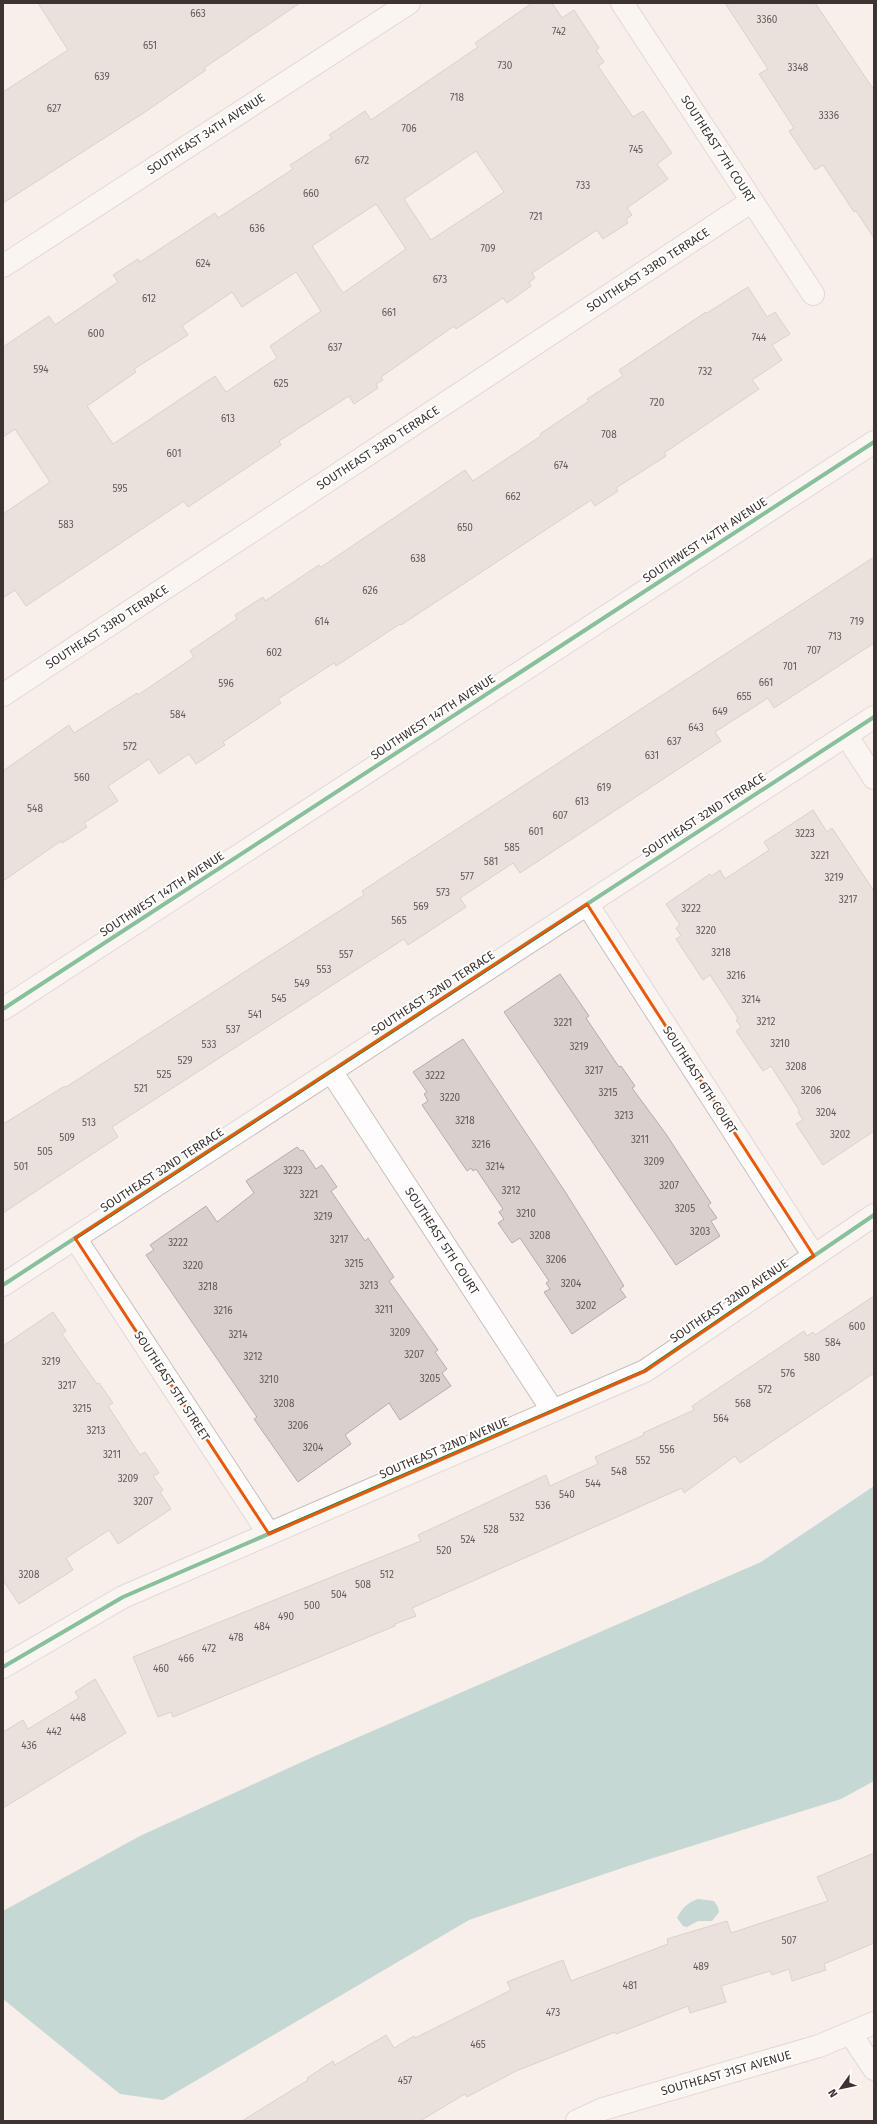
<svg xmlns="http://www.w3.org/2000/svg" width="877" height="2124" font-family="'Fira Sans',sans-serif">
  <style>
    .water { fill: #87bcbb }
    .building { fill: #d9d0cd; stroke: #b6adaa; fill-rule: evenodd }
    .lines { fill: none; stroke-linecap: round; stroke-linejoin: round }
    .minor-casing { stroke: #c8bfbb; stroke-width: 24 }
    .minor { stroke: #fefcfc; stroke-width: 22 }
    .cycleway-casing { stroke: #fff; stroke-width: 6 }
    .cycleway { stroke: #00873e; stroke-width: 4 }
    .marked { fill: none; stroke: #e8590c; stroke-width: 3; stroke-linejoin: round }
    .labels { text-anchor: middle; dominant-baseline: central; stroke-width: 4; stroke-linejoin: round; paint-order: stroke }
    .number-label { font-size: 10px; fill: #645a57 }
    .street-label { font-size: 12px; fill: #3d3330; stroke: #fff }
  </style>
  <rect width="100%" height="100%" fill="#f8eeea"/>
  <path class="water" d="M 874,1486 L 874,1781 L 841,1799 L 631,1865 L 469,1920 L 163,2100 L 120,2094 L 3,1999 L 3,1911 L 140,1836 L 315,1756 L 761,1562 Z
    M 698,1899 L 714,1901 L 718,1907 L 719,1912 L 712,1921 L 698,1921 L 687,1927 L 683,1926 L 677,1918 C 682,1908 687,1903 698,1899 Z"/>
  <path class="building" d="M 38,3 L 300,3 L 204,68 L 206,70 L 145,112 L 3,203 L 3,92 L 68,50 Z
    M 532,3 L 552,3 L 562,18 L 574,10 L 599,48 L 596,50 L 604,62 L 598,66 L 633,117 L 643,111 L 672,153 L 657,164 L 668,179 L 627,208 L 632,215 L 626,219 L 628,223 L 603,239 L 597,230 L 532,273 L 535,278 L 529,282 L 531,286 L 507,303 L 503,298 L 456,329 L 454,326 L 381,377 L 383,380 L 376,384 L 378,388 L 354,404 L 349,396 L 279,441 L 281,445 L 188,507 L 184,501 L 26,606 L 15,590 L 3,598 L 3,514 L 50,482 L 15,429 L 3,437 L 3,347 L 49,316 L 55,325 L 118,282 L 113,275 L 138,259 L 140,262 L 215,213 L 218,218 L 293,169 L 290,165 L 332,138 L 329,135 L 365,111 L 371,120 L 478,47 L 475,43 ZM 476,151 L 504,192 L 431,240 L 404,199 ZM 376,204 L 406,249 L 343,293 L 312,246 ZM 296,272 L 321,311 L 270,346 L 277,358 L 226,392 L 215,376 L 113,444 L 87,406 L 136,372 L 134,369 L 188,335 L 182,326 L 232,292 L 242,307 Z
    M 725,3 L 815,3 L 874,90 L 874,238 L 856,211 L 854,212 L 823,165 L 815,170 L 789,131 L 794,128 L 759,74 L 768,69 Z
    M 748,287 L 767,317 L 775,312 L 790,334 L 772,345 L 782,360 L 752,380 L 759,389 L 664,453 L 666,456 L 616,488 L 618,491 L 595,506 L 591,500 L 401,625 L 400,624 L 336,666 L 334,663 L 278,699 L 281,703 L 223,742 L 225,745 L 196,764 L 189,754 L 159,774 L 149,759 L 108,786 L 118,801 L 84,823 L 87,827 L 62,843 L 61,841 L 3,881 L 3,771 L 69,725 L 74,733 L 137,693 L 138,695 L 194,657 L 190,651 L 237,619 L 235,615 L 263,597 L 265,601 L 319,565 L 321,567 L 465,470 L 473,481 L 541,436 L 540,434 L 589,401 L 587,399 L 623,376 L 619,370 L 706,312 L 707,313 Z
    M 874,557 L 874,643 L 774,708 L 768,698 L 715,732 L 721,741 L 520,873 L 513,863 L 460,898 L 466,907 L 408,945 L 404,939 L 112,1127 L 118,1137 L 3,1213 L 3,1124 L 65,1086 L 66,1087 L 364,895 L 362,891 Z
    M 813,810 L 827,832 L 832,828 L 874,891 L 874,1131 L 823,1165 L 796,1124 L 803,1120 L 798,1112 L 799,1110 L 771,1066 L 763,1071 L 736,1031 L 741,1027 L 736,1020 L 738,1018 L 710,975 L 703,980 L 676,939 L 681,936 L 676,928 L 680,925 L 666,904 L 710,874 L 712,876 L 720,870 L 725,879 L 769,850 L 764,842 Z
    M 560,974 L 589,1016 L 586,1018 L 619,1067 L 621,1066 L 635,1086 L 632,1088 L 666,1134 L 711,1203 L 708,1205 L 717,1218 L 711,1221 L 720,1236 L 676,1265 L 504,1012 Z
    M 463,1039 L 566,1193 L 624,1286 L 620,1289 L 626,1297 L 572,1334 L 544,1292 L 550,1289 L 546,1283 L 549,1281 L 520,1238 L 512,1243 L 498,1223 L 504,1219 L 499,1212 L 503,1209 L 476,1169 L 473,1171 L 471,1168 L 467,1171 L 422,1105 L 428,1101 L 424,1094 L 427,1092 L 413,1072 Z
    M 297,1147 L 301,1151 L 303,1150 L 316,1169 L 322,1165 L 337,1187 L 331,1191 L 365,1241 L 368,1238 L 394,1277 L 389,1281 L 438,1350 L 435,1352 L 447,1369 L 442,1373 L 451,1386 L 400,1420 L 389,1403 L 345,1435 L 351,1444 L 298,1482 L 254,1419 L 257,1417 L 146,1255 L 154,1250 L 150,1245 L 206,1206 L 217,1222 L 254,1193 L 246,1181 Z
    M 874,1296 L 874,1373 L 740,1463 L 735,1456 L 684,1493 L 682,1488 L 412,1608 L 416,1616 L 395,1624 L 395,1626 L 173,1717 L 171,1712 L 158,1717 L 133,1657 L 421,1541 L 418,1535 L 546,1475 L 550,1486 L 598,1464 L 595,1457 L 644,1435 L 643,1433 L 694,1410 L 692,1406 L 804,1331 L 807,1336 L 813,1332 L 815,1335 Z
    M 53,1312 L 66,1331 L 62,1334 L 97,1384 L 99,1383 L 113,1403 L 108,1406 L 140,1455 L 145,1452 L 159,1473 L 153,1476 L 163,1490 L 160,1492 L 171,1509 L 118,1544 L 109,1530 L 66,1558 L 73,1570 L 19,1604 L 3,1580 L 3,1346 Z
    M 95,1679 L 126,1733 L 3,1808 L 3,1732 L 23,1720 L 28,1729 L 79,1698 L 75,1692 Z
    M 874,1853 L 874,1943 L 824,1964 L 826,1970 L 792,1981 L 789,1969 L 772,1975 L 770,1971 L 721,1986 L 726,2002 L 690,2013 L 688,2006 L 616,2034 L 615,2032 L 516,2071 L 467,2097 L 465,2094 L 420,2121 L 242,2121 L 308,2080 L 307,2078 L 333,2061 L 335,2065 L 386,2035 L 394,2048 L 414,2036 L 415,2038 L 511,1990 L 507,1982 L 563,1960 L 571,1981 L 668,1944 L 667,1939 L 727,1921 L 731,1933 L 828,1901 L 817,1877 Z"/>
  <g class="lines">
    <defs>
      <path id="minor" d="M 622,3 L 813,294
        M 3,266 L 409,3
        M 3,695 L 752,201
        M 846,735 L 874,778
        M 587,904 L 814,1256
        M 3,1009 L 874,442
        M 331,1071 L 553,1411
        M 75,1238 L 269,1534
        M 3,1285 L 874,717
        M 3,1667 L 123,1597 L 645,1371 L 874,1215
        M 850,2033 L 874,2069
        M 577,2121 L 603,2109 L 819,2046 L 874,2023"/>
    </defs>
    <use href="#minor" class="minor-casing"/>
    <use href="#minor" class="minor"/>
    <defs>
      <path id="cycleway" d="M 3,1009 L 874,442
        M 3,1285 L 874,717
        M 3,1667 L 123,1597 L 645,1371 L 874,1215"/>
    </defs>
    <use href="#cycleway" class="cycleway-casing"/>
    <use href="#cycleway" class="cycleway"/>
  </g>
  <path d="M0 0H877V2124H0ZM 587,904 L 814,1256 L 645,1371 L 269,1534 L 75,1238 Z" fill="#f8eeea" fill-opacity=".55" fill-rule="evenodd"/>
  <path class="marked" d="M 587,904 L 814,1256 L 645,1371 L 269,1534 L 75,1238 Z"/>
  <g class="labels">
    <g class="number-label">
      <text x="198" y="14">663</text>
      <text x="767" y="20">3360</text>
      <text x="559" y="32">742</text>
      <text x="150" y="46">651</text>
      <text x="505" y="66">730</text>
      <text x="798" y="68">3348</text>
      <text x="102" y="77">639</text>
      <text x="457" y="98">718</text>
      <text x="54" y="109">627</text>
      <text x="829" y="116">3336</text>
      <text x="409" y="129">706</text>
      <text x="636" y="150">745</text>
      <text x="362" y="161">672</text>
      <text x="583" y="186">733</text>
      <text x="311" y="194">660</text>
      <text x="536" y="217">721</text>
      <text x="257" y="229">636</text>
      <text x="488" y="249">709</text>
      <text x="203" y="264">624</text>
      <text x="440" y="280">673</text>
      <text x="149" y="299">612</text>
      <text x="389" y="313">661</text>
      <text x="96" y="334">600</text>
      <text x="759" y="338">744</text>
      <text x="335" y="348">637</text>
      <text x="41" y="370">594</text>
      <text x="705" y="372">732</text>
      <text x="281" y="384">625</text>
      <text x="657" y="403">720</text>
      <text x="228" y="419">613</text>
      <text x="609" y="435">708</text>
      <text x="174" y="454">601</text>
      <text x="561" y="466">674</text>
      <text x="120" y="489">595</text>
      <text x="513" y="497">662</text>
      <text x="66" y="525">583</text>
      <text x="465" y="528">650</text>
      <text x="418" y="559">638</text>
      <text x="370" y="591">626</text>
      <text x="322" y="622">614</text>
      <text x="857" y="622">719</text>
      <text x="835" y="637">713</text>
      <text x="814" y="651">707</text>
      <text x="274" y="653">602</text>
      <text x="790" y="667">701</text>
      <text x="766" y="683">661</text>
      <text x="226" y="684">596</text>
      <text x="744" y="697">655</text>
      <text x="720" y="712">649</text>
      <text x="178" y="715">584</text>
      <text x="696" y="728">643</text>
      <text x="674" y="742">637</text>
      <text x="130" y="747">572</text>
      <text x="652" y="756">631</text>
      <text x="82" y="778">560</text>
      <text x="604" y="788">619</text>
      <text x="582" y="802">613</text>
      <text x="35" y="809">548</text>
      <text x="560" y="816">607</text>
      <text x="536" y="832">601</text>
      <text x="805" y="834">3223</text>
      <text x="512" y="848">585</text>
      <text x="820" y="856">3221</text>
      <text x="491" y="862">581</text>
      <text x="467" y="877">577</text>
      <text x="834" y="878">3219</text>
      <text x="443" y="893">573</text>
      <text x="848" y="900">3217</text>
      <text x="421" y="907">569</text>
      <text x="691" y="909">3222</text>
      <text x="399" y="921">565</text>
      <text x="706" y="931">3220</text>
      <text x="721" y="953">3218</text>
      <text x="346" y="955">557</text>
      <text x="324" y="970">553</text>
      <text x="736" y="976">3216</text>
      <text x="302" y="984">549</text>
      <text x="279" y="999">545</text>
      <text x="751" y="1000">3214</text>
      <text x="255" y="1015">541</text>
      <text x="766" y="1022">3212</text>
      <text x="563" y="1023">3221</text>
      <text x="233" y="1030">537</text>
      <text x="780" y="1044">3210</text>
      <text x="209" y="1045">533</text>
      <text x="579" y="1047">3219</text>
      <text x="185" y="1061">529</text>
      <text x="796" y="1067">3208</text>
      <text x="594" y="1071">3217</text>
      <text x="164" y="1075">525</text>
      <text x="435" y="1076">3222</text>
      <text x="141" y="1089">521</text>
      <text x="811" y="1091">3206</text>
      <text x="608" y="1093">3215</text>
      <text x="450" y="1098">3220</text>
      <text x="826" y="1113">3204</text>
      <text x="624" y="1116">3213</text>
      <text x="465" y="1121">3218</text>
      <text x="89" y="1123">513</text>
      <text x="840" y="1135">3202</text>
      <text x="67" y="1138">509</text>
      <text x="640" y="1140">3211</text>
      <text x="481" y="1145">3216</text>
      <text x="45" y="1152">505</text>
      <text x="654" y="1162">3209</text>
      <text x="21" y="1167">501</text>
      <text x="495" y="1167">3214</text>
      <text x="293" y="1171">3223</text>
      <text x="669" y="1186">3207</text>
      <text x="511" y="1191">3212</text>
      <text x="309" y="1195">3221</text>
      <text x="685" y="1209">3205</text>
      <text x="526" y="1214">3210</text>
      <text x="323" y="1217">3219</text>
      <text x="700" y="1232">3203</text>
      <text x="540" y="1236">3208</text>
      <text x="339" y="1240">3217</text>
      <text x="178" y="1243">3222</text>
      <text x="556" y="1260">3206</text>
      <text x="354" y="1264">3215</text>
      <text x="193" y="1266">3220</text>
      <text x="571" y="1284">3204</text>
      <text x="369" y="1286">3213</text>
      <text x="208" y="1287">3218</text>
      <text x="586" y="1306">3202</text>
      <text x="384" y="1310">3211</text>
      <text x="223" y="1311">3216</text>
      <text x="857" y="1327">600</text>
      <text x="400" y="1333">3209</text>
      <text x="238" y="1335">3214</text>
      <text x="833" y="1343">584</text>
      <text x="414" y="1355">3207</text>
      <text x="253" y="1357">3212</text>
      <text x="812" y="1358">580</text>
      <text x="51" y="1362">3219</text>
      <text x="788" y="1374">576</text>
      <text x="430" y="1379">3205</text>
      <text x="269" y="1380">3210</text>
      <text x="67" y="1386">3217</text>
      <text x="765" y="1390">572</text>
      <text x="284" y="1404">3208</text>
      <text x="743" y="1404">568</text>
      <text x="82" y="1409">3215</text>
      <text x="721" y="1419">564</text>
      <text x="298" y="1426">3206</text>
      <text x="96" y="1431">3213</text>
      <text x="313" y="1448">3204</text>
      <text x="667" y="1450">556</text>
      <text x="112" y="1455">3211</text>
      <text x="643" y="1461">552</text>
      <text x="619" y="1472">548</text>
      <text x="128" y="1479">3209</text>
      <text x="593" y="1484">544</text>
      <text x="567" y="1495">540</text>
      <text x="143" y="1502">3207</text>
      <text x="543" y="1506">536</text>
      <text x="517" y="1518">532</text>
      <text x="491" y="1530">528</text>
      <text x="468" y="1540">524</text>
      <text x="444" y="1551">520</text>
      <text x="29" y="1575">3208</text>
      <text x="387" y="1575">512</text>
      <text x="363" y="1585">508</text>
      <text x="339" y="1595">504</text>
      <text x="312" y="1606">500</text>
      <text x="286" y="1617">490</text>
      <text x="262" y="1627">484</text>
      <text x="236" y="1638">478</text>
      <text x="209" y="1649">472</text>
      <text x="186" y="1659">466</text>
      <text x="161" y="1669">460</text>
      <text x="78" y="1718">448</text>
      <text x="54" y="1732">442</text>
      <text x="29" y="1746">436</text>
      <text x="789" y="1941">507</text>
      <text x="701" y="1967">489</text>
      <text x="630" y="1986">481</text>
      <text x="553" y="2013">473</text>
      <text x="478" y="2045">465</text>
      <text x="405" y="2081">457</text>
    </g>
    <g class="street-label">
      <text transform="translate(206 134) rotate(-33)">SOUTHEAST 34TH AVENUE</text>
      <text transform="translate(718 149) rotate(57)">SOUTHEAST 7TH COURT</text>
      <text transform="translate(648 270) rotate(-33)">SOUTHEAST 33RD TERRACE</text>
      <text transform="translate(378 448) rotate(-33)">SOUTHEAST 33RD TERRACE</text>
      <text transform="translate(705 540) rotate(-33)">SOUTHWEST 147TH AVENUE</text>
      <text transform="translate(107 627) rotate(-33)">SOUTHEAST 33RD TERRACE</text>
      <text transform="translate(433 717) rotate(-33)">SOUTHWEST 147TH AVENUE</text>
      <text transform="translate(704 815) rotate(-33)">SOUTHEAST 32ND TERRACE</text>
      <text transform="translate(162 894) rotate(-33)">SOUTHWEST 147TH AVENUE</text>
      <text transform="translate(433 993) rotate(-33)">SOUTHEAST 32ND TERRACE</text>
      <text transform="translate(700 1080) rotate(57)">SOUTHEAST 6TH COURT</text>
      <text transform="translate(162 1170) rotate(-33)">SOUTHEAST 32ND TERRACE</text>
      <text transform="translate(442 1241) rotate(57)">SOUTHEAST 5TH COURT</text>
      <text transform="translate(729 1301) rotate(-34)">SOUTHEAST 32ND AVENUE</text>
      <text transform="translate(172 1386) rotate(57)">SOUTHEAST 5TH STREET</text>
      <text transform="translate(444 1448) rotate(-23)">SOUTHEAST 32ND AVENUE</text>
      <text transform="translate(726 2073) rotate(-16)">SOUTHEAST 31ST AVENUE</text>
    </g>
  </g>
  <rect width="877" height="2124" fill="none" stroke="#3d3330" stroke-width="8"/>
  <g transform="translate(841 2088) rotate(237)" stroke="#ffffff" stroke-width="3" paint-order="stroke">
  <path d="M0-3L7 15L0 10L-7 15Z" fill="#3d3330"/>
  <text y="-6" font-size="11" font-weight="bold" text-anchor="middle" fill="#3d3330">N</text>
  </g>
</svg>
